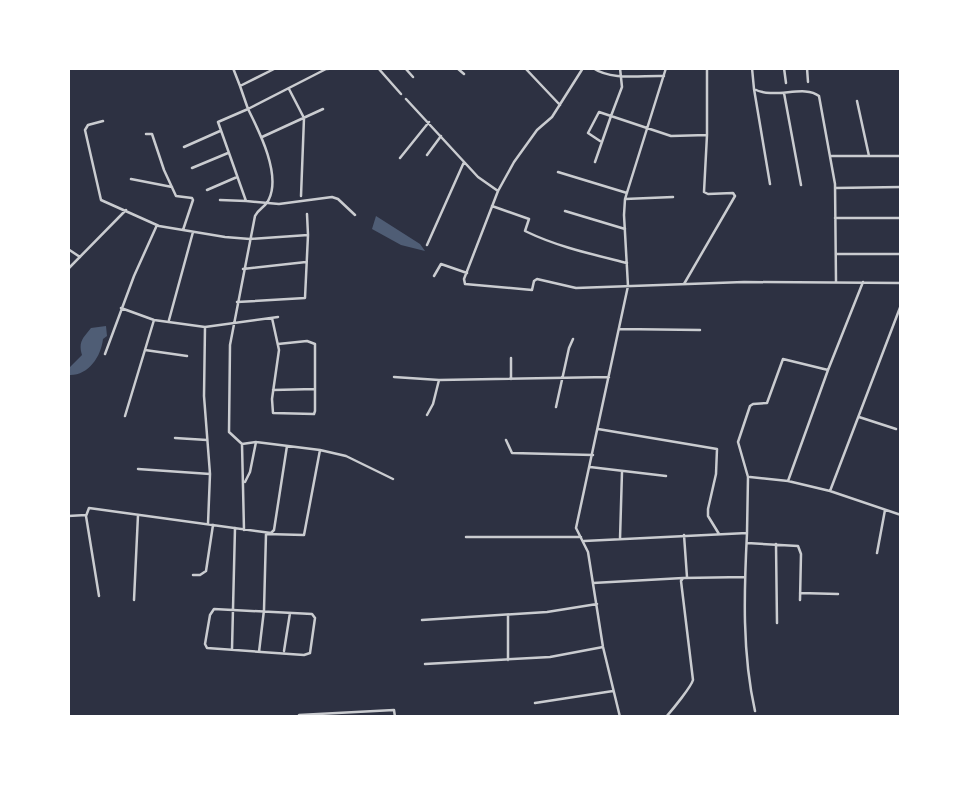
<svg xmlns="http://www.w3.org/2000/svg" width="969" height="785" font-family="Inter,sans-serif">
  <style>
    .water { fill: #4f5d75 }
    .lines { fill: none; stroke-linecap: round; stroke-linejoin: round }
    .minor { stroke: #caccd0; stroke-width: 2.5 }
  </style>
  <rect width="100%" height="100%" fill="#2d3142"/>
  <path class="water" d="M 376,216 L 420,244 L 425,251 L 401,245 L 372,229 Z
    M 106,326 L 107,336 L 103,339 C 101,357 88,376 69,375 L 70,367 L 82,355 C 78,342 83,338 91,328 Z"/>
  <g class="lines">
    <path class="minor" d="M 233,68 L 240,86
      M 276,68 L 240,86 L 248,109 L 218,122 L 246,201 L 279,204 L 332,197 L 338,199 L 355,215
      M 378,68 L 401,94
      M 405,68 L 413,77
      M 457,68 L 464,74
      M 525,68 L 560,105
      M 583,68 L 552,117 L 537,130 L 514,162 L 498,191 L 464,279 L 465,284 L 532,290 L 534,281 L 537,279 L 576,288 L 744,282 L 901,283
      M 593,68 C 612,81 642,75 664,76
      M 752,68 L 754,89 C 774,100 804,84 819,96 L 835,184 L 836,281
      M 784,68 L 786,83
      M 807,68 L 808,82
      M 289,89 L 304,118 L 301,196
      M 754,89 L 770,184
      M 784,93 L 801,185
      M 406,99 L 478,177 L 498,191
      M 857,101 L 869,156
      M 103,121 L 88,125 L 85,130 L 101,200 L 159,226 L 225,237 L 250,239 L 308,235 L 305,298 L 237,302
      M 146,134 L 152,134 L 164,170 L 176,196 L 192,198 L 193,200 L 183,230
      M 262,137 L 323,109
      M 600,141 L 588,133 L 599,112 L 611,116 L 622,87 L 620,68
      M 184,147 L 220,131
      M 427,155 L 441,136
      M 830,156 L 901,156
      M 400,158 L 429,122
      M 595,162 L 611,116 L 671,136 L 707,135 L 707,70
      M 192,168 L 228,153
      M 558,172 L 627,193
      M 131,179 L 172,187
      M 835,188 L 901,187
      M 207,190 L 237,177
      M 625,199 L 673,197
      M 220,200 L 246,201
      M 492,206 L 529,219 L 525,231 C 558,247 591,254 627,263
      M 565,211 L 625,229
      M 307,214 L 308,235
      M 835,218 L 901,218
      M 68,225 L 68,236
      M 427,245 L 464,162
      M 68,249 L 80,257
      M 836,254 L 901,254
      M 68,269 L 126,210
      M 243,269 L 306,262
      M 434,276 L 441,264 L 467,273
      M 684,284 L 735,196 L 733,193 L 708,194 L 704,192 L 707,135
      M 121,308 L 154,320 L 205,327 L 278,317
      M 272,318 L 279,350 L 272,399 L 273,413 L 314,414 L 315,411 L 315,344 L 307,341 L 278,344
      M 169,320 L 193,232
      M 205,327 L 204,396 L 210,474 L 208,524
      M 619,329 L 700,330
      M 145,350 L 187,356
      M 105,354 L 134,276 L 157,225
      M 511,358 L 511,379
      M 394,377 L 439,380
      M 273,390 L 315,389
      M 556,407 L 569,348 L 573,339
      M 427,415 L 433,404 L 439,380 L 609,377
      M 125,416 L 154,320
      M 859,417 L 896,429
      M 598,429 L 717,449 L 716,474 L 708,509 L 708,516 L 719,534
      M 175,438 L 207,440
      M 506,440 L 512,453 L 593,455
      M 242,444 L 256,442 L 320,450 L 304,535 L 266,534 L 264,610 L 259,652
      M 320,450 L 346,456 L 393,479
      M 590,467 L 666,476
      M 138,469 L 210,474
      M 750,477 L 788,481 L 830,491 L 901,305
      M 788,481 L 828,370 L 863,282
      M 245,482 L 250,472 L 256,442
      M 830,491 L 901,515
      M 68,516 L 86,515
      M 244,530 L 242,444 L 229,432 L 230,345 L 255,216 C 259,208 266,207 269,199 C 281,174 259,131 248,109 L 326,69 L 341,68
      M 747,533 C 744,592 742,653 755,711
      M 684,535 L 687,577
      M 466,537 L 581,537
      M 620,539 L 622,472
      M 584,541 L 747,533 L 748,477 L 738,442 L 750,406 L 753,404 L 767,403 L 783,359 L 828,370
      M 747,543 L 798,546 L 801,554 L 800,600
      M 776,544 L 777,623
      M 877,553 L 885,510
      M 193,575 L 200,575 L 206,571 L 213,525
      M 593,583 L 683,578
      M 800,593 L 838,594
      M 99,596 L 86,516 L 89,508 L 271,533 L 274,530 L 287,446
      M 134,600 L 138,515
      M 214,609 L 312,614 L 315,618 L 310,653 L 304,655 L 207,648 L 205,644 L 210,615 Z
      M 422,620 L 547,612 L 597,604
      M 232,649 L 235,528
      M 284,651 L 290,613
      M 508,660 L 508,615
      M 425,664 L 550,657 L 603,647
      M 535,703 L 613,691
      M 300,717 L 299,715 L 394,710 L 395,717
      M 620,717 L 603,647 L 588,552 L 576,528 L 628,286 L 624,215 L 625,199 L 666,68
      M 666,717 C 673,709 691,687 693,680 L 681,581 L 683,578 L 745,577"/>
  </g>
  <rect width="969" height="785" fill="none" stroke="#ffffff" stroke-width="140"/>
</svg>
